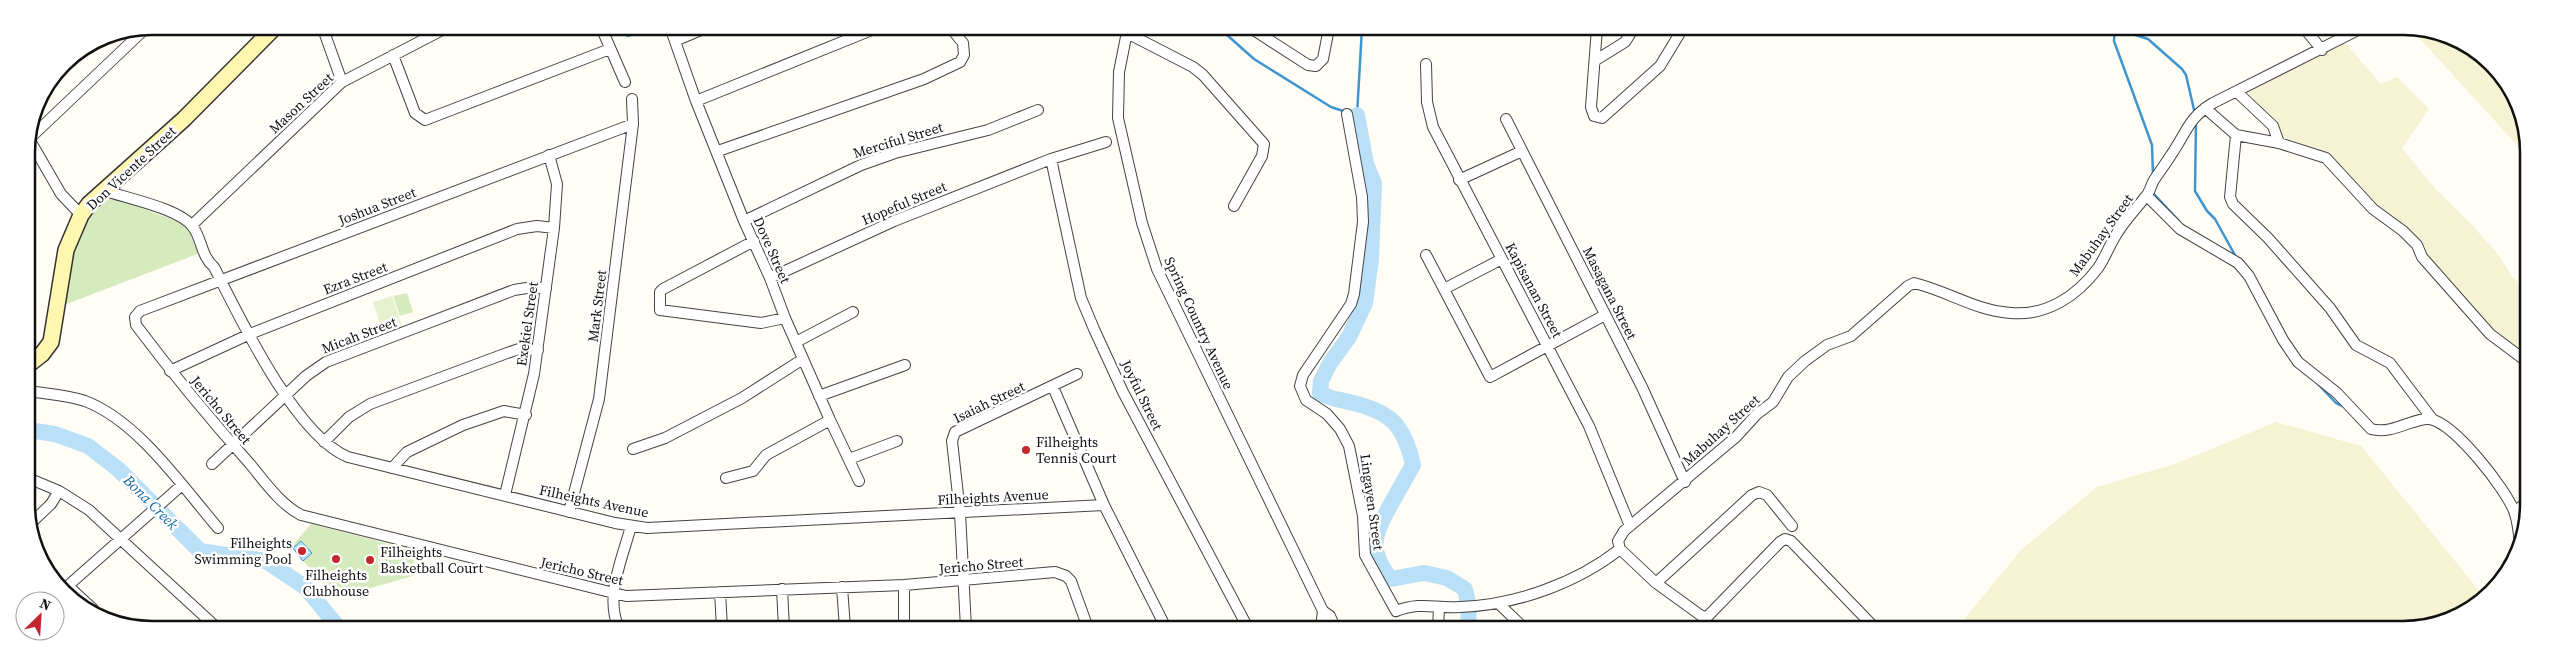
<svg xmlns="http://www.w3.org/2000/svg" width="2555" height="656" font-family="'Source Serif 4',serif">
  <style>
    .farmland { fill: #f6f3d4 }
    .green { fill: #d5ebbd }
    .pitch { fill: #e6f2cf }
    .water { fill: #b9e0f7; stroke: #3f96cf }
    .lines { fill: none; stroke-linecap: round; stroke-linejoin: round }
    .stream { stroke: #3f96cf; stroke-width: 2.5 }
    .river { stroke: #b9e0f7; stroke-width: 16 }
    .street-casing { stroke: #444; stroke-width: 12 }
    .secondary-casing { stroke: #333; stroke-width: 18 }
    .street { stroke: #fff; stroke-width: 10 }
    .secondary { stroke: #fff6b0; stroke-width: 15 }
    .poi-dot { fill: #c4262e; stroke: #fff; stroke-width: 2 }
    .labels { text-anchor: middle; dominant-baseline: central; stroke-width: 5; stroke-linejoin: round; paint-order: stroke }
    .street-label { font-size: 14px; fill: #111; stroke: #fff }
    .poi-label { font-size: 14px; fill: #111; stroke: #fff; text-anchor: start }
    .water-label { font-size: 15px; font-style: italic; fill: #1768a6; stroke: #fff }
    .rim { fill: none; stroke: #111; stroke-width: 2.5 }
  </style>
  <rect width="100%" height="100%" fill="#fffdf5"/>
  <path class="farmland" d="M 2411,29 L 2428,29 L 2492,63 L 2526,128 L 2526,155 Z
    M 2339,36 L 2381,84 L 2397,77 L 2429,109 L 2402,148 L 2436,190 L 2468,221 L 2498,254 L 2512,276 L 2526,290 L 2526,364 L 2415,252 L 2394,222 L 2340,175 L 2319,148 L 2291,147 L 2273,130 L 2259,105 L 2242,86 Z
    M 2276,422 L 2361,446 L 2486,599 L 2451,620 L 2411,629 L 1956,629 L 2022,549 L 2097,487 L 2175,464 Z"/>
  <path class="green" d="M 105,195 L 180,222 L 190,230 L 200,253 L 64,305 L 73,247 L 86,220 Z
    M 407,293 L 413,312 L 400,316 L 393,296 Z
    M 311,524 L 412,550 L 416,575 L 336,598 L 291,547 Z"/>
  <path class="pitch" d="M 392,296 L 402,327 L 383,333 L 373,302 Z"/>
  <path class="water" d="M 640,27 L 642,30 L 640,33 L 627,37 L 627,28 Z
    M 301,541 L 312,553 L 303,561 L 293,548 Z"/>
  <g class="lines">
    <path class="stream" d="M 1218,27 L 1254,59 L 1331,107 L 1346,112
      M 2114,28 L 2148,39 L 2182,69 L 2186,75 L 2195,114
      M 2115,28 L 2114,41 L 2152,145 L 2153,175
      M 1351,113 L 1357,115 L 1362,28
      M 2196,122 L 2195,191 L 2207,211 L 2215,219 L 2236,257
      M 2153,193 L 2179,221
      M 2317,383 L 2336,403 L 2345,407"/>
    <path class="river" d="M 1357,115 L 1366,164 L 1374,183 L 1371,260 L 1365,303 L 1349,337 L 1330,363 L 1321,381 L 1320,393 C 1330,399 1338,399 1349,402 C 1390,411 1404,424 1413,465 C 1406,477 1399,490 1392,502 C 1375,533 1366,549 1391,579 L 1424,573 L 1447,578 L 1465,589 L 1469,608 L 1468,629
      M 28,430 L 55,434 L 88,446 L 118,469 L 200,551 L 266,561 L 305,587 L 338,627"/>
    <defs>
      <path id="street" d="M 322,26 L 342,82
        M 601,27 L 625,82
        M 670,27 L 696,101 L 744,221 L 770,278 L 785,318 L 830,420 L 859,481
        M 1128,27 L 1119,72 L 1118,118 L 1142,223 L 1157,269 L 1323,611 L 1330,616 L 1333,623 L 1333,628
        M 1249,27 L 1308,65 L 1316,66 L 1323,59 L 1329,28
        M 1597,28 L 1591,107 L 1594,116 L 1602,118 L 1660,66 L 1683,28
        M 2305,29 L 2322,50
        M 1127,33 L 1193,67 L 1203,75 L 1264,144 L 1262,156 L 1234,206
        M 675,41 L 708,27
        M 393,55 L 415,113 L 425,120 L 610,49
        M 1596,60 L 1625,42 L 1634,28
        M 1426,64 L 1427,102 L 1433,127 L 1589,426 L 1630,526
        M 2237,92 L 2273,126 L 2279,143
        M 696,101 L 879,27
        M 2205,108 L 2236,135 L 2279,143 L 2326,158 L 2373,209 L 2403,231 L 2417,245 L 2422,257 L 2490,334 L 2526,361
        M 1347,114 L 1362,197 L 1363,222 L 1354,294 L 1351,304 L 1303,375 L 1300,386 L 1306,400 L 1327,414 L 1340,429 L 1349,446 L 1363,516 L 1365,555 L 1396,611 C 1423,601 1434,609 1460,607 C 1516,605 1577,583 1620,549
        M 1506,119 L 1642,387 L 1685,482
        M 633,124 L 140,311 L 135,317 L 136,325 C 172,373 210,419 250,464 C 265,482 280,504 301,515 L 626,596 L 904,585 L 1055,572 L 1066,576 L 1071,581 L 1088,628
        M 2236,135 L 2230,197 L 2233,204 L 2268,238 L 2330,308 L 2356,345 L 2390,363 L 2433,420
        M 28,137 L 61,194 L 81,215
        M 29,139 L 147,27
        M 718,151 L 924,79 L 960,62 L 964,55 L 963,43 L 950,27
        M 1051,159 L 1081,298 L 1094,329 L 1123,392 L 1248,628
        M 1459,180 L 1522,151
        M 103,190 C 125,198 179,208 193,227 C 202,239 201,256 214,267 C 240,318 295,435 348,457 L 615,523 L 647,528 L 1104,505
        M 2147,196 L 2180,229 L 2238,263 L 2249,276 L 2283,340 L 2298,362 L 2337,393 L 2371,429 C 2393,435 2414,417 2430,419 C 2455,424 2505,488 2514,511 C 2518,521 2519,533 2520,545
        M 744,221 L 861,165 L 895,153 L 988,130 L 1038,110
        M 192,225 L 342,82 L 448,27
        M 754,241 L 663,289 L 660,292 L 660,310 L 761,323 L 785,318
        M 1426,255 L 1490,377 L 1605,315
        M 770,278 L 894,221 L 1051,159 L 1106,142
        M 1444,289 L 1502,259
        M 796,342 L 853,312
        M 170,371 L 250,334 L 517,229 L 537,226 L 554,228
        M 1053,387 L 1104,505 L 1166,628
        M 28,391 C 47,394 67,395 85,401 C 138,421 182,486 218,528
        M 819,396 L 905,365
        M 324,442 L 349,417 L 370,404 L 507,353 L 519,349 L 538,350
        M 633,449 L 665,438 L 742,398 L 803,359
        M 849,459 L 897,441
        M 212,464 L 306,376 L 326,362 L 514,290 L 533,287 L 546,289
        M 392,468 L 407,452 L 463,425 L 504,411 L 526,415
        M 28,478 L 59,491 L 89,510 L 216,627
        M 726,478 L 753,471 L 766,455 L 830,420
        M 505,495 L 534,374 L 554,228 L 557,184 L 549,155
        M 2514,511 L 2526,504
        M 569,512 L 599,399 L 633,124 L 632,99
        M 29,525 L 51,504 L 59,491
        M 1656,583 L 1752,495 L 1759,492 L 1767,495 L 1792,526
        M 904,585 L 904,628
        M 68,586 L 93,609
        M 842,587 L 845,628
        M 782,589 L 784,628
        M 62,591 L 182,485
        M 720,592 L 722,628
        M 1498,603 L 1525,629
        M 1323,611 L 1322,619 L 1328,628
        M 619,628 C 604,597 623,557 631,526
        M 966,628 L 960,513 L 952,441 L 955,432 L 1077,374
        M 1438,629 L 1439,607
        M 1869,629 L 1872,625 L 1791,541 L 1785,539 L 1780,542 L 1708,616 L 1703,617 L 1656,583 L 1620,549 L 1618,541 L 1624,531 L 1736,437 L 1757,414 L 1773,402 L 1788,377 L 1805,361 L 1827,345 L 1851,336 L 1908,286 L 1914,283 C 1948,291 1976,311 2011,313 C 2047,316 2077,296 2098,268 C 2105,258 2109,246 2116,235 C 2124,221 2136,209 2146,196 C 2150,192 2151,185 2154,180 C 2160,171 2166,163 2171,155 C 2187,132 2188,118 2213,103 L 2360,29"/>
      <path id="secondary" d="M 28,365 L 42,354 L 51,342 L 66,250 L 81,215 L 89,204 L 184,119 L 276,26"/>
    </defs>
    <use href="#street" class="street-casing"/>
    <use href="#secondary" class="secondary-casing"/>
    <use href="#street" class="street"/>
    <use href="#secondary" class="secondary"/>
  </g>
  <g class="poi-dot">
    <circle cx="1026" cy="450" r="5"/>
    <circle cx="302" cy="551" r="5"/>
    <circle cx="336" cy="559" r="5"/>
    <circle cx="370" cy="560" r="5"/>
  </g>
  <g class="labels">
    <g class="street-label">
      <text transform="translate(301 103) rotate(-43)">Mason Street</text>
      <text transform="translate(898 140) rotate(-17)">Merciful Street</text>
      <text transform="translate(131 168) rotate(-43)">Don Vicente Street</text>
      <text transform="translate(904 203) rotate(-23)">Hopeful Street</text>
      <text transform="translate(377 206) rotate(-21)">Joshua Street</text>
      <text transform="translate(2101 235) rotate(-54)">Mabuhay Street</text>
      <text transform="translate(772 250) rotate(66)">Dove Street</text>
      <text transform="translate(355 278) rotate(-21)">Ezra Street</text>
      <text transform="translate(1534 290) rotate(62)">Kapisanan Street</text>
      <text transform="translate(1610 293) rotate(63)">Masagana Street</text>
      <text transform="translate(597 306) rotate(-83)">Mark Street</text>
      <text transform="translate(1199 323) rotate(65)">Spring Country Avenue</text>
      <text transform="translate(527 324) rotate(-82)">Exekiel Street</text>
      <text transform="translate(359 335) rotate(-21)">Micah Street</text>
      <text transform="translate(1142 395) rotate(64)">Joyful Street</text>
      <text transform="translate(989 402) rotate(-26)">Isaiah Street</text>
      <text transform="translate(221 410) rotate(50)">Jericho Street</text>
      <text transform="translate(1721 430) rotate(-42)">Mabuhay Street</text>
      <text transform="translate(993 497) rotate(-3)">Filheights Avenue</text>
      <text transform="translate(594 501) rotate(12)">Filheights Avenue</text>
      <text transform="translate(1372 502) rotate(82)">Lingayen Street</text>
      <text transform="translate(981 565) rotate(-5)">Jericho Street</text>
      <text transform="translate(582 571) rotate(13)">Jericho Street</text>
    </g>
    <g class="poi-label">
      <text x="1036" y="442">Filheights<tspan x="1036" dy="16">Tennis Court</tspan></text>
      <text x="292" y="543" text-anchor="end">Filheights<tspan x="292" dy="16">Swimming Pool</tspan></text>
      <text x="380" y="552">Filheights<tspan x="380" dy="16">Basketball Court</tspan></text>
      <text x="336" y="575" text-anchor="middle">Filheights<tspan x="336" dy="16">Clubhouse</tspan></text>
    </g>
    <g class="water-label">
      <text transform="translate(151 502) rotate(45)">Bona Creek</text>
    </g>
  </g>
  <path d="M0 0H2555V656H0ZM152 35H2403A117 117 0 0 1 2520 152V504A117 117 0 0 1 2403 621H152A117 117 0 0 1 35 504V152A117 117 0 0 1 152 35Z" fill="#fff" fill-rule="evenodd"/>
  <path class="rim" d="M152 35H2403A117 117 0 0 1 2520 152V504A117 117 0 0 1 2403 621H152A117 117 0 0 1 35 504V152A117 117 0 0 1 152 35Z"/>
  <g transform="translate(40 616) rotate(25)"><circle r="24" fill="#ffffff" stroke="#a0a0a0"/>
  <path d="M0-4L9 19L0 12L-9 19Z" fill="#c4262e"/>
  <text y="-8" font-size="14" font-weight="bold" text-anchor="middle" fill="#111111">N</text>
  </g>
</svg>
